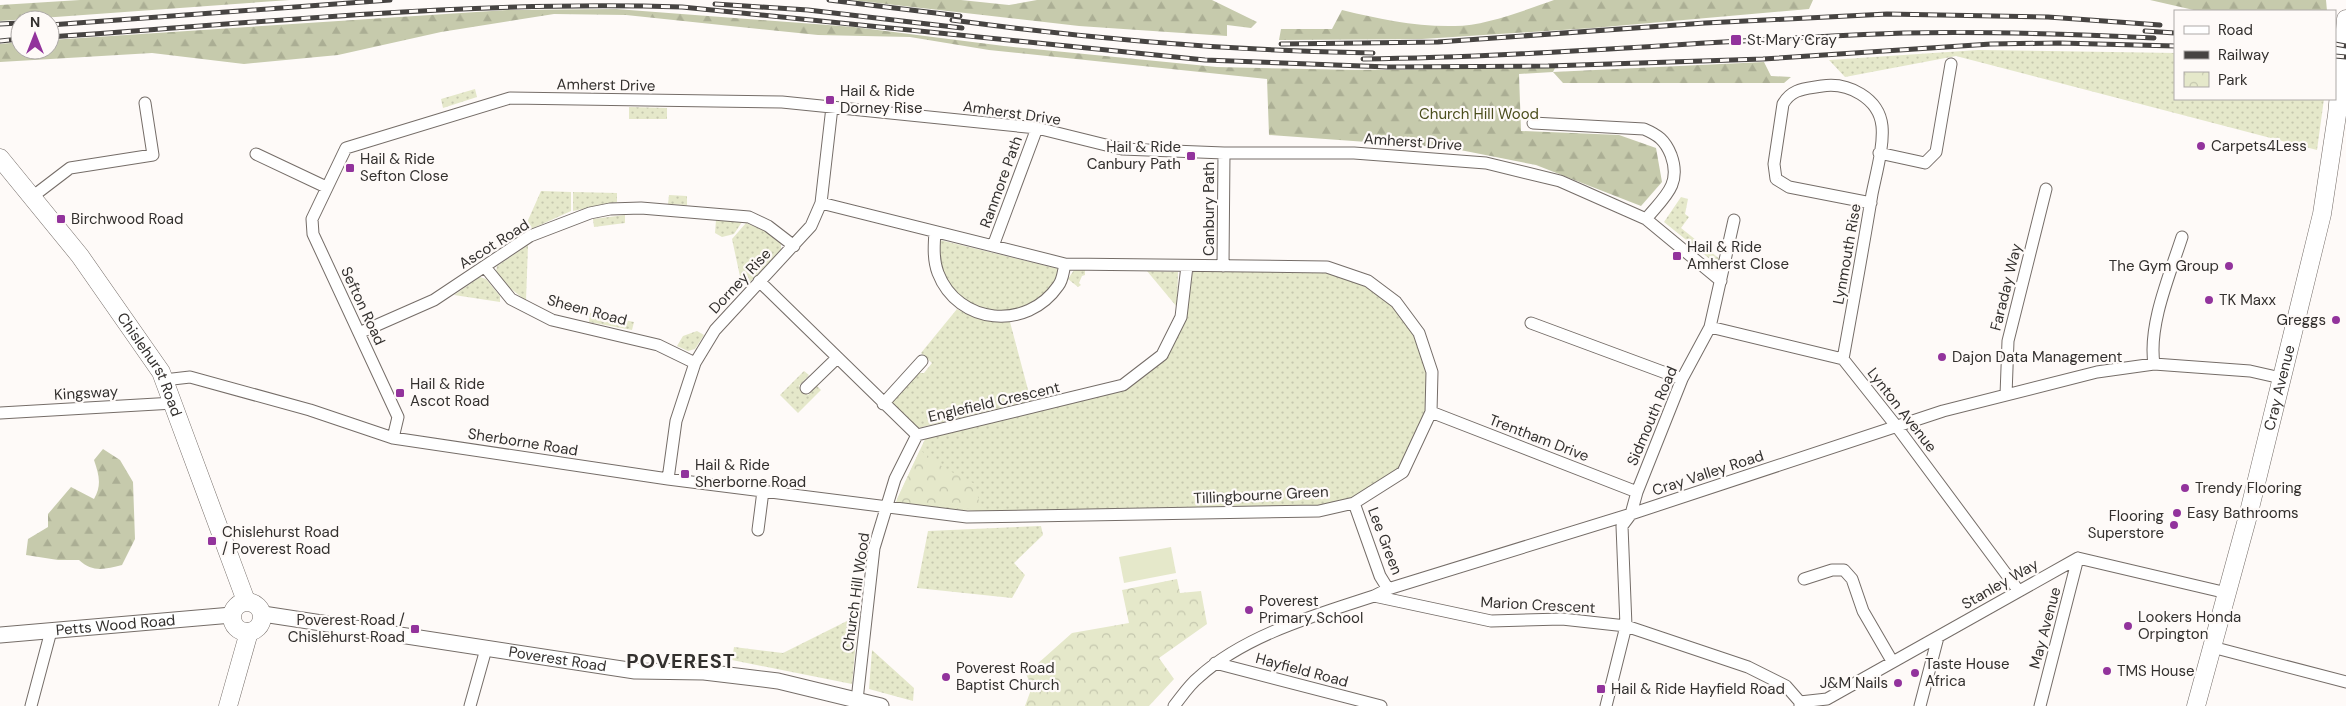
<svg xmlns="http://www.w3.org/2000/svg" width="2346" height="706" font-family="'DM Sans',sans-serif">
  <style>
    .grass { fill: url(#grass-dots) }
    .forest { fill: url(#forest-firs) }
    .park { fill: url(#park-crowns) }
    .pitch { fill: #e5e8ca }
    .lines { fill: none; stroke-linecap: round; stroke-linejoin: round }
    .street-casing { stroke: #756d68; stroke-width: 13 }
    .secondary-casing { stroke: #756d68; stroke-width: 17 }
    .primary-casing { stroke: #756d68; stroke-width: 19 }
    .street { stroke: #fff; stroke-width: 11 }
    .secondary { stroke: #fff; stroke-width: 15 }
    .primary { stroke: #fff; stroke-width: 18 }
    .rail-casing { stroke: #474442; stroke-width: 5 }
    .rail { stroke: #fefaf8; stroke-width: 3; stroke-dasharray: 9; stroke-linecap: butt }
    .poi-dot { fill: #92339c; stroke: #fefaf8; stroke-width: 2 }
    .labels { text-anchor: middle; dominant-baseline: central; stroke-width: 4.5; stroke-linejoin: round; paint-order: stroke }
    .poi-label { font-size: 15px; fill: #33302e; stroke: #fefaf8; text-anchor: start }
    .street-label { font-size: 15px; fill: #33302e; stroke: #fefaf8 }
    .park-label { font-size: 15px; fill: #4b4e1d; stroke: #fefaf8 }
    .district-label { font-size: 20px; font-weight: bold; letter-spacing: 1px; fill: #33302e; stroke: #fefaf8 }
  </style>
  <defs>
    <pattern id="grass-dots" width="8" height="8" patternUnits="userSpaceOnUse" patternTransform="scale(1.25)"><rect width="8" height="8" fill="#e5e8ca"/><path d="M2 2h.1M6 6h.1" fill="none" stroke="#c5c7ae" stroke-width="1.8" stroke-linecap="round"/></pattern>
    <pattern id="forest-firs" width="22" height="20" patternUnits="userSpaceOnUse" patternTransform="scale(1.25)"><rect width="22" height="20" fill="#c6caac"/><path d="M5 1l3.5 6h-7zM16 11l3.5 6h-7z" fill="#abae94"/></pattern>
    <pattern id="park-crowns" width="20" height="18" patternUnits="userSpaceOnUse" patternTransform="scale(1.25)"><rect width="20" height="18" fill="#e5e8ca"/><path d="M2 6a3 3 0 1 1 6 0M12 15a3 3 0 1 1 6 0" fill="none" stroke="#c5c7ae"/></pattern>
  </defs>
  <rect width="100%" height="100%" fill="#fefaf8"/>
  <path class="grass" d="M 1978,50 L 2175,53 L 2175,99 L 2324,99 L 2317,150 L 1956,56 L 1845,77 L 1829,60 Z
    M 475,89 L 477,97 L 443,108 L 441,99 Z
    M 629,107 L 667,108 L 667,119 L 629,119 Z
    M 541,191 L 571,192 L 571,211 L 527,231 L 525,227 Z
    M 573,192 L 617,193 L 617,202 L 573,211 Z
    M 669,195 L 687,196 L 687,205 L 668,204 Z
    M 1681,197 L 1688,199 L 1685,214 L 1689,217 L 1681,228 L 1721,260 L 1716,264 L 1664,222 Z
    M 625,215 L 625,223 L 594,227 L 593,219 Z
    M 716,220 L 742,222 L 734,234 L 722,237 L 715,233 Z
    M 746,223 L 766,231 L 781,244 L 781,250 L 747,285 L 741,281 L 732,239 Z
    M 940,240 L 1059,269 C 1052,300 1012,319 982,309 C 970,305 960,297 952,287 C 947,282 942,274 940,267 C 938,259 940,249 940,240 Z
    M 528,245 L 526,301 L 510,288 L 496,272 L 497,266 Z
    M 1085,269 L 1085,275 L 1082,276 L 1079,283 L 1081,285 L 1078,287 L 1068,279 L 1074,270 Z
    M 1193,269 L 1325,271 L 1374,290 L 1396,307 L 1416,335 L 1427,371 L 1425,417 L 1399,468 L 1365,493 L 1325,507 C 1183,510 1037,521 895,504 L 926,437 L 1128,387 L 1185,318 Z
    M 1147,271 L 1178,272 L 1177,307 Z
    M 480,277 L 486,279 L 500,296 L 500,302 L 454,295 Z
    M 957,309 C 976,319 990,323 1010,322 L 1031,401 L 918,428 L 892,402 L 915,373 L 924,373 L 932,363 L 921,353 Z
    M 590,313 L 634,322 L 632,330 L 589,322 Z
    M 697,331 L 704,335 L 695,349 L 688,351 L 677,346 L 683,336 Z
    M 804,371 L 809,375 L 799,386 L 808,395 L 817,386 L 821,390 L 798,413 L 780,395 Z
    M 1041,526 L 1043,535 L 1014,563 L 1025,575 L 1012,598 L 917,588 L 928,531 Z
    M 851,619 L 858,620 L 852,684 L 732,660 L 734,647 L 783,653 Z
    M 872,650 L 914,688 L 913,701 L 869,689 Z"/>
  <path class="forest" d="M 80,0 L 290,0 L 0,21 L 0,5 Z
    M 851,0 L 961,0 L 1009,5 L 1037,0 L 1212,0 L 1257,22 L 1251,28 L 1227,25 L 1227,36 L 1079,26 Z
    M 1554,0 L 1813,0 L 1809,9 L 1593,28 L 1422,39 L 1279,40 L 1281,29 L 1332,29 L 1342,10 C 1379,19 1416,27 1455,26 C 1484,26 1526,10 1554,0 Z
    M 2150,0 L 2326,0 L 2327,11 L 2198,11 Z
    M 616,9 L 854,27 L 1004,46 L 1217,67 L 1356,70 L 1555,68 L 1553,72 L 1764,62 L 1771,76 L 1791,77 L 1784,83 L 1563,83 L 1553,72 L 1519,74 L 1521,131 L 1619,135 L 1656,148 L 1662,182 L 1641,206 L 1536,165 L 1450,148 L 1269,135 L 1267,79 L 989,50 L 910,37 L 818,35 L 626,15 L 554,14 L 441,32 L 338,55 L 244,64 L 152,53 L 0,62 L 0,44 L 20,42 L 20,50 L 50,50 L 50,40 L 507,10 Z
    M 103,449 L 120,460 L 133,482 L 135,539 L 122,565 C 105,569 93,573 79,560 L 58,560 L 26,555 L 28,539 L 48,527 L 48,514 L 71,487 L 94,499 C 102,485 99,475 94,460 Z"/>
  <path class="park" d="M 920,450 L 944,468 L 975,484 L 981,510 L 901,503 L 897,499 Z
    M 1177,579 L 1180,593 L 1201,591 L 1207,624 L 1159,658 L 1174,679 L 1149,706 L 1025,706 L 1032,687 L 1026,674 L 1072,633 L 1129,623 L 1122,590 Z"/>
  <path class="pitch" d="M 1171,547 L 1176,573 L 1124,583 L 1119,557 Z"/>
  <g class="lines">
    <defs>
      <path id="street" d="M 1533,123 L 1644,129 C 1658,135 1665,140 1671,155 C 1682,185 1664,197 1646,219
        M 1879,153 L 1925,163 L 1936,152 L 1951,64
        M 256,154 L 326,187
        M 32,197 L 70,168 L 153,155 L 145,103
        M 935,232 C 934,245 933,260 938,273 C 958,325 1027,331 1058,286 C 1063,280 1063,272 1065,264
        M 993,246 L 1037,128
        M 1223,266 L 1224,153
        M 485,267 L 511,299 L 552,320 L 658,345 L 695,363
        M 759,281 L 917,435 L 1123,385 L 1162,355 L 1181,317 L 1187,266
        M 1531,323 L 1682,379
        M 1710,327 L 1843,359 L 1897,427 L 2018,590
        M 359,333 L 434,300 L 530,236 L 590,213 L 610,209 L 641,208 L 749,217 L 768,226 L 794,246
        M 1843,359 C 1853,304 1863,249 1872,194 C 1876,174 1884,146 1882,126 C 1879,98 1848,82 1822,86 C 1806,89 1792,88 1783,104 L 1774,164 L 1776,179 L 1789,187 L 1871,203
        M 2154,364 C 2148,325 2170,274 2182,237
        M 164,380 L 190,377 L 310,410 L 393,438 L 668,479 L 967,517 L 1319,511 L 1354,503 L 1403,472 L 1431,412 L 1432,372 L 1419,333 L 1396,302 L 1368,281 L 1327,267 L 1065,264 L 821,203
        M 806,388 L 837,358
        M 2006,395 L 2008,341 L 2046,189
        M 883,404 L 922,361
        M 1431,412 L 1637,492
        M 0,413 L 174,403
        M 393,438 L 398,417 L 313,234 L 312,219 L 346,148 L 510,98 L 782,102 L 1037,128 L 1122,149 L 1224,153 L 1354,153 L 1486,163 L 1560,181 L 1646,219 L 1721,281
        M 668,479 L 676,421 L 695,363 L 715,330 L 811,226 L 821,203 L 832,107
        M 1354,503 L 1380,576 L 1388,589
        M 758,530 L 763,491
        M 1804,579 L 1832,570 L 1844,570 L 1852,579 L 1863,611 L 1892,661
        M 1374,596 L 1491,621 L 1562,619 L 1626,626 L 1748,667 L 1786,686 L 1800,702 L 1800,706
        M 2212,647 L 2346,682
        M 1215,663 L 1381,706
        M 857,700 L 874,548 L 895,479 L 917,435
        M 1800,702 L 1827,699 L 2078,558 L 2227,593
        M 31,706 L 51,631
        M 470,706 L 486,649
        M 1174,706 C 1182,696 1189,685 1199,677 C 1245,635 1316,615 1374,596 L 1388,589 L 1631,514 L 1943,411 L 2097,372 L 2154,364 L 2250,371 L 2281,378
        M 1606,706 L 1626,626 L 1622,526 L 1631,514 L 1637,492 L 1682,379 L 1710,327 L 1734,220
        M 1920,706 L 1938,637
        M 2040,706 L 2078,558"/>
      <g id="secondary">
        <path id="s1" d="M 263,614 L 635,671 L 704,672 L 778,681 L 881,706"/>
        <path id="s2" d="M 0,635 L 232,615"/>
      </g>
      <g id="primary">
        <path id="s3" d="M 0,158 L 80,256 L 161,372 L 246,601"/>
        <circle cx="247" cy="617" r="15"/>
        <path d="M 228,706 L 249,632"/>
        <path id="s4" d="M 2196,706 L 2249,512 L 2322,214 L 2337,115 L 2346,19"/>
      </g>
    </defs>
    <use href="#street" class="street-casing"/>
    <use href="#secondary" class="secondary-casing"/>
    <use href="#primary" class="primary-casing"/>
    <use href="#street" class="street"/>
    <use href="#secondary" class="secondary"/>
    <use href="#primary" class="primary"/>
    <defs>
      <path id="rail" d="M 829,0 L 960,16
        M 715,4 L 808,10 L 962,28
        M 952,20 C 1092,39 1232,51 1373,53
        M 0,24 L 20,23
        M 50,25 L 390,0
        M 2145,31 L 2175,33
        M 50,37 C 261,23 471,0 682,7 L 1205,60 L 1388,67 L 1548,66 L 1763,59 L 1991,44 L 2059,43 L 2175,46
        M 0,41 L 20,39
        M 1281,44 L 1438,42 L 1705,23 L 1887,14 L 2048,17 L 2160,25
        M 2335,44 L 2346,46
        M 2335,56 L 2346,57
        M 1363,59 C 1543,57 1723,39 1904,33 C 1987,31 2071,34 2154,38"/>
    </defs>
    <use href="#rail" class="rail-casing"/>
    <use href="#rail" class="rail"/>
  </g>
  <g class="poi-dot">
    <rect x="1730" y="34" width="12" height="12" rx="2.5"/>
    <rect x="825" y="95" width="10" height="10" rx="2.5"/>
    <circle cx="2201" cy="146" r="5"/>
    <rect x="1186" y="151" width="10" height="10" rx="2.5"/>
    <rect x="345" y="163" width="10" height="10" rx="2.5"/>
    <rect x="56" y="214" width="10" height="10" rx="2.5"/>
    <rect x="1672" y="251" width="10" height="10" rx="2.5"/>
    <circle cx="2229" cy="266" r="5"/>
    <circle cx="2209" cy="300" r="5"/>
    <circle cx="2336" cy="320" r="5"/>
    <circle cx="1942" cy="357" r="5"/>
    <rect x="395" y="388" width="10" height="10" rx="2.5"/>
    <rect x="680" y="469" width="10" height="10" rx="2.5"/>
    <circle cx="2185" cy="488" r="5"/>
    <circle cx="2177" cy="513" r="5"/>
    <circle cx="2174" cy="525" r="5"/>
    <rect x="207" y="536" width="10" height="10" rx="2.5"/>
    <circle cx="1249" cy="610" r="5"/>
    <circle cx="2128" cy="626" r="5"/>
    <rect x="410" y="624" width="10" height="10" rx="2.5"/>
    <circle cx="2107" cy="671" r="5"/>
    <circle cx="1915" cy="673" r="5"/>
    <circle cx="946" cy="677" r="5"/>
    <circle cx="1898" cy="683" r="5"/>
    <rect x="1596" y="684" width="10" height="10" rx="2.5"/>
  </g>
  <g class="labels">
    <g class="poi-label">
      <text x="1747" y="40">St Mary Cray</text>
      <text x="840" y="91">Hail &amp; Ride<tspan x="840" dy="17">Dorney Rise</tspan></text>
      <text x="2211" y="146">Carpets4Less</text>
      <text x="1181" y="147" text-anchor="end">Hail &amp; Ride<tspan x="1181" dy="17">Canbury Path</tspan></text>
      <text x="360" y="159">Hail &amp; Ride<tspan x="360" dy="17">Sefton Close</tspan></text>
      <text x="71" y="219">Birchwood Road</text>
      <text x="1687" y="247">Hail &amp; Ride<tspan x="1687" dy="17">Amherst Close</tspan></text>
      <text x="2219" y="266" text-anchor="end">The Gym Group</text>
      <text x="2219" y="300">TK Maxx</text>
      <text x="2326" y="320" text-anchor="end">Greggs</text>
      <text x="1952" y="357">Dajon Data Management</text>
      <text x="410" y="384">Hail &amp; Ride<tspan x="410" dy="17">Ascot Road</tspan></text>
      <text x="695" y="465">Hail &amp; Ride<tspan x="695" dy="17">Sherborne Road</tspan></text>
      <text x="2195" y="488">Trendy Flooring</text>
      <text x="2187" y="513">Easy Bathrooms</text>
      <text x="2164" y="516" text-anchor="end">Flooring<tspan x="2164" dy="17">Superstore</tspan></text>
      <text x="222" y="532">Chislehurst Road<tspan x="222" dy="17">/ Poverest Road</tspan></text>
      <text x="1259" y="601">Poverest<tspan x="1259" dy="17">Primary School</tspan></text>
      <text x="2138" y="617">Lookers Honda<tspan x="2138" dy="17">Orpington</tspan></text>
      <text x="405" y="620" text-anchor="end">Poverest Road /<tspan x="405" dy="17">Chislehurst Road</tspan></text>
      <text x="1925" y="664">Taste House<tspan x="1925" dy="17">Africa</tspan></text>
      <text x="956" y="668">Poverest Road<tspan x="956" dy="17">Baptist Church</tspan></text>
      <text x="2117" y="671">TMS House</text>
      <text x="1888" y="683" text-anchor="end">J&amp;M Nails</text>
      <text x="1611" y="689">Hail &amp; Ride Hayfield Road</text>
    </g>
    <g class="street-label">
      <text transform="translate(606 85) rotate(1)">Amherst Drive</text>
      <text transform="translate(1012 113) rotate(8)">Amherst Drive</text>
      <text transform="translate(1413 142) rotate(4)">Amherst Drive</text>
      <text transform="translate(1001 182) rotate(-70)">Ranmore Path</text>
      <text transform="translate(1209 209) rotate(-90)">Canbury Path</text>
      <text transform="translate(494 244) rotate(-32)">Ascot Road</text>
      <text transform="translate(1847 254) rotate(-80)">Lynmouth Rise</text>
      <text transform="translate(740 281) rotate(-47)">Dorney Rise</text>
      <text transform="translate(2006 287) rotate(-76)">Faraday Way</text>
      <text transform="translate(363 306) rotate(65)">Sefton Road</text>
      <text transform="translate(587 310) rotate(15)">Sheen Road</text>
      <text stroke="none"><textPath href="#s3" startOffset="256">Chislehurst Road</textPath></text>
      <text stroke="none"><textPath href="#s4" startOffset="329">Cray Avenue</textPath></text>
      <text transform="translate(86 393) rotate(-3)">Kingsway</text>
      <text transform="translate(994 402) rotate(-13)">Englefield Crescent</text>
      <text transform="translate(1902 410) rotate(52)">Lynton Avenue</text>
      <text transform="translate(1652 416) rotate(-67)">Sidmouth Road</text>
      <text transform="translate(1539 438) rotate(21)">Trentham Drive</text>
      <text transform="translate(523 442) rotate(9)">Sherborne Road</text>
      <text transform="translate(1708 473) rotate(-18)">Cray Valley Road</text>
      <text transform="translate(1261 495) rotate(-3)">Tillingbourne Green</text>
      <text transform="translate(1385 541) rotate(69)">Lee Green</text>
      <text transform="translate(2000 584) rotate(-30)">Stanley Way</text>
      <text transform="translate(856 592) rotate(-82)">Church Hill Wood</text>
      <text transform="translate(1538 605) rotate(3)">Marion Crescent</text>
      <text stroke="none"><textPath href="#s2" startOffset="116">Petts Wood Road</textPath></text>
      <text transform="translate(2045 628) rotate(-75)">May Avenue</text>
      <text stroke="none"><textPath href="#s1" startOffset="298">Poverest Road</textPath></text>
      <text transform="translate(1302 670) rotate(15)">Hayfield Road</text>
    </g>
    <g class="park-label">
      <text x="1479" y="114">Church Hill Wood</text>
    </g>
    <g class="district-label">
      <text x="681" y="661">POVEREST</text>
    </g>
  </g>
  <rect x="2174" y="10" width="162" height="90" fill="#fefaf8" stroke="#ada9a7"/>
  <rect x="2184" y="26" width="25" height="8" fill="#ffffff" stroke="#ada9a7"/>
  <text x="2218" y="35" font-size="15" fill="#33302e">Road</text>
  <rect x="2184" y="51" width="25" height="8" fill="#474442" stroke="#ada9a7"/>
  <text x="2218" y="60" font-size="15" fill="#33302e">Railway</text>
  <rect x="2184" y="72" width="25" height="15" fill="url(#park-crowns)" stroke="#ada9a7"/>
  <text x="2218" y="85" font-size="15" fill="#33302e">Park</text>
  <g transform="translate(35 35)"><circle r="24" fill="#fefaf8" stroke="#ada9a7"/>
  <path d="M0-4L9 19L0 12L-9 19Z" fill="#92339c"/>
  <text y="-8" font-size="14" font-weight="bold" text-anchor="middle" fill="#33302e">N</text>
  </g>
</svg>
